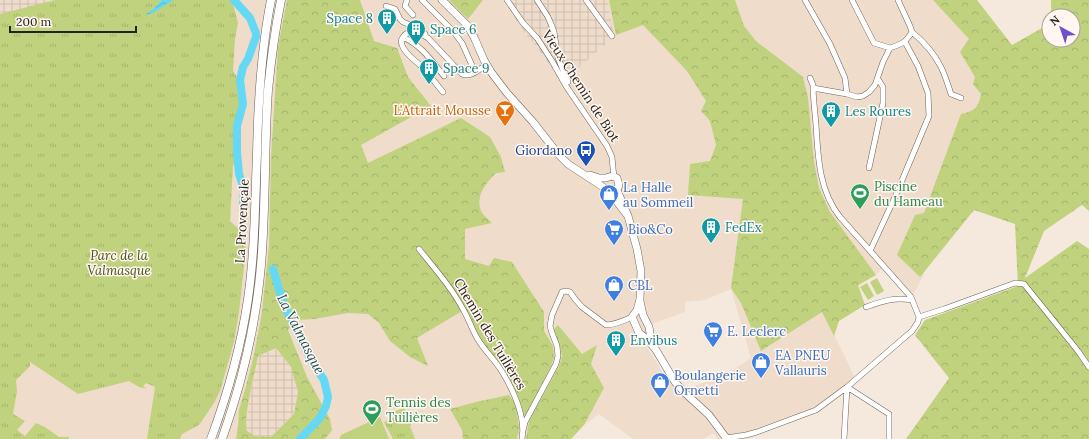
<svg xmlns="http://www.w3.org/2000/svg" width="1089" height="439" font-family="Lora,serif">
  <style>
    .built { fill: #efdccb; fill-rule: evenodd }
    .industrial { fill: url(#industrial-grid) }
    .forest { fill: url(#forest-crowns); fill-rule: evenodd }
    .park { fill: url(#park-tufts) }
    .pitch { fill: #c0d27e }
    .water { fill: url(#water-waves) }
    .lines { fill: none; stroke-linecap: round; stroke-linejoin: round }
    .river { stroke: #64d8f4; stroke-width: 8 }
    .minor-casing { stroke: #6d6258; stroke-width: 6 }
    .major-casing { stroke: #6d6258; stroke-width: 8 }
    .highway-casing { stroke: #6d6258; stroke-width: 9 }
    .minor { stroke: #fff; stroke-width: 5 }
    .major { stroke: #fff; stroke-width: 7 }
    .highway { stroke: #fff; stroke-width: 8 }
    .labels { text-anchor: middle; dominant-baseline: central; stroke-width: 3; stroke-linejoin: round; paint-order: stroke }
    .culture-label { font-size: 13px; fill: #0d838f; stroke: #fff7f0; text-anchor: start }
    .street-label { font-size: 13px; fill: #26221e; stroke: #fff7f0 }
    .food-label { font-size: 13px; fill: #c56008; stroke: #fff7f0; text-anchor: end }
    .transit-label { font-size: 13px; fill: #164399; stroke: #fff7f0; text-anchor: end }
    .leisure-label { font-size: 13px; fill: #27864d; stroke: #fff7f0; text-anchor: start }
    .shop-label { font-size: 13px; fill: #366cbe; stroke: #fff7f0; text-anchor: start }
    .park-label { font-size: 13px; font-style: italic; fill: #495416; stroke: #fff7f0 }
    .water-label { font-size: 14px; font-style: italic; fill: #1b4d5a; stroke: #fff7f0 }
  </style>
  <defs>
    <pattern id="industrial-grid" width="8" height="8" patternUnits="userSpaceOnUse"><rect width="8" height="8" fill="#efdccb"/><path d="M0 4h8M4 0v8" fill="none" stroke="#cdbcae"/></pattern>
    <pattern id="forest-crowns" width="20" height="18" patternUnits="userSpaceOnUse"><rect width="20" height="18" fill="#c0d27e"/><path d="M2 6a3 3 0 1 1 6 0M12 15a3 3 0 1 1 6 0" fill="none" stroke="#a5b46c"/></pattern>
    <pattern id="park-tufts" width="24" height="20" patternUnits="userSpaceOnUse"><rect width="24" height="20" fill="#c0d27e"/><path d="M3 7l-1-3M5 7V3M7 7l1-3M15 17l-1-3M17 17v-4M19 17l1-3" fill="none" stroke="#a5b46c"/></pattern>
    <pattern id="water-waves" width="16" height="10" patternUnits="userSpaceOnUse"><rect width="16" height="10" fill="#64d8f4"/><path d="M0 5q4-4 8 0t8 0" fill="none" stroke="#57b9d1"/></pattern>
  </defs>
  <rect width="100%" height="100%" fill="#f5e8dd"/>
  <path class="built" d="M 0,0 L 969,0 L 1001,48 L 928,262 L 923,276 L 912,297 L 884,268 L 823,312 L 857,382 L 823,408 L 755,435 L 743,439 L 717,439 L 714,433 L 703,439 L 633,439 L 599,414 L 584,425 L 571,439 L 0,439 ZM 731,289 L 751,358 L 727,374 L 695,386 L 678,394 L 661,370 L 643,341 L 654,335 L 651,324 L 685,312 L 685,302 L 704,300 Z"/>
  <path class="industrial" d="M 0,0 L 45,0 L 46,3 L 1,14 L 0,11 Z
    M 504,0 L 608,0 L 613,33 L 609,41 L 561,83 L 543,55 L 521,28 Z
    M 276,348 L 291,367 L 298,392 L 294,414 L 271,437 L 255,436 L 247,431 L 246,426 L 249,400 L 258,356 Z"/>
  <path class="forest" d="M 287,0 L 360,0 L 374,41 L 397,48 L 408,77 L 431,106 L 361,145 L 368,163 L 461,118 L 490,137 L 501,157 L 505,172 L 496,173 C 486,183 475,196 481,211 C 483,215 489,220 492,223 L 465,229 L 465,259 L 489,266 L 494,258 L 512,262 L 544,312 L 544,331 L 553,346 L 554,357 L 551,366 L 523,420 L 499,365 L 462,311 L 417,338 L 428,366 L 410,357 L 390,341 L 379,323 L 368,314 L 348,313 L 314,319 L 296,320 L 288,330 L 307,377 L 330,419 L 332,430 L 325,439 L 236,439 L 238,426 L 239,410 L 246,386 L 254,355 L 262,312 L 269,246 L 271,157 L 278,47 ZM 276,348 L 291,367 L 298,392 L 294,414 L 271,437 L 255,436 L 247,431 C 243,416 255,373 258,356 Z
    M 449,0 L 483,0 L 468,19 Z
    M 609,0 L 735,0 L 744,26 L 756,41 L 803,77 L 808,98 L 814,162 L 819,188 L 830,212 L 876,275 L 858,285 L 865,305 L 839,321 L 834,336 L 822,312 L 761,351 L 741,303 L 731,288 L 743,199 L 688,195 L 690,164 L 710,161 L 716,145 L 710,121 L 701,111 L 706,101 L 687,71 L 643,25 L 616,35 Z
    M 933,0 L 977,0 L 1012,45 L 1049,24 L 1049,40 L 1073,40 L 1073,16 L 1051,16 L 1051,0 L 1089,0 L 1089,211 L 1082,205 L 1044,231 L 1025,278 L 1077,241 L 1089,249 L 1089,439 L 906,439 L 949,378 L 915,335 L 925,320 L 1018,286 L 1015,224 L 974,210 L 920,277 L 897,255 L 915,215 L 924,213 L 961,114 C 974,112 979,107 981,94 L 973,84 L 975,77 L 960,52 L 969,39 Z
    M 558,325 L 582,354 L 597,345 L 591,364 L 604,388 L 584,425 L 571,439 L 526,439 L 529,421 L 559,366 L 562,356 L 560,346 L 552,331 Z
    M 509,395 L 516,404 L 519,429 L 517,439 L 463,439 L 462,430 L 450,409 L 476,402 Z"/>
  <path class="park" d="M 55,0 L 232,0 L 238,23 L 235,39 L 233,71 L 237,77 L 240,100 L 235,126 L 235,164 L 233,165 L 230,221 L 242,232 L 246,247 L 239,312 L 234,342 L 220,391 L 214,403 L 199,425 L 182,434 L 180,439 L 147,439 L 155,387 L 146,383 L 143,386 L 147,389 L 139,387 L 129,381 L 78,394 L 30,362 L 30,366 L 16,380 L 17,391 L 13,414 L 25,421 L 17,430 L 25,436 L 36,423 L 45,427 L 59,437 L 69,437 L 69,439 L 0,439 L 0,14 Z
    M 404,408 L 409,414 L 412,421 L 410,426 L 415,439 L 393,439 L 384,422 L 395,417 L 393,412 Z"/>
  <path class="pitch" d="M 877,278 L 884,291 L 877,295 L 870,282 Z
    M 867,283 L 874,296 L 868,300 L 860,287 Z
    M 380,417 L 389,439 L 339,439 L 341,435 Z"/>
  <path class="water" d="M 162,0 L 174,0 C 164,4 157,13 146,15 L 146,14 L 153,9 Z"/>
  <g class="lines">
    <path class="river" d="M 234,0 L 250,18 L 256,33 L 256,37 L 253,45 L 248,59 L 243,67 L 240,80 L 243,104 L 237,126 L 237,152 L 239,174 L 244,189 L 243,203 L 245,206
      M 273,269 L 283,303 L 311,360 L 324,380 L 328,397 L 326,406 L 320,418 L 300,439"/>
    <defs>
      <path id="minor" d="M 407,0 L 405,6 L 413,15
        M 422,0 L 453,31 L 462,43 L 475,72
        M 507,0 L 523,23 L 537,38 L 552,61 L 566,86 L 607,146 L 612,157 L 613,168 L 614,177
        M 537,0 L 548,17 L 551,24 L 554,32 L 558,58 L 568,82
        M 586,0 L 612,36
        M 805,0 L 830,44 L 845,78 L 847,94
        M 852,0 L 874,43 L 890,48
        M 898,0 L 910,26 L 912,32
        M 386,6 L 395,9 L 400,19 L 403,22 L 418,28 L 425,34
        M 912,32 C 924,42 934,53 941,67 C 945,75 948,85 951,94 L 961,98
        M 403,37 C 422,46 431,60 444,76
        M 810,78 L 813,85 C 813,98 815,112 816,125 C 818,157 819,191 840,217 L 911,297 L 919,317
        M 813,88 L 847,94 L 857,97 L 863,96 L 869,92 L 875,85 L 883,62 L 890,48 C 902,44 905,43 912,32
        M 443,92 C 436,84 430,75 423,68 C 417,61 405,55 402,45 C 401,42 401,39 403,37 C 409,28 421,33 428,38 L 462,74 C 471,78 479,69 486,65
        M 869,168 L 883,103 L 883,87 L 878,79
        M 419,249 C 435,269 452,288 464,311 C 469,320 472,329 477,338 C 484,350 494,359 501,370 C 513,389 526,417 522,439
        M 870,251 L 895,197 L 929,116 L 928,93 L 918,66 L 905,42
        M 866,307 C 883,301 894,297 912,300
        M 919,317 L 944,309 L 1015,283 L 1024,284 L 1078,351 L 1089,367
        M 847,387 L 889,414 L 889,439
        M 522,435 L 525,422 L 556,364 L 558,356 L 557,346 L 552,333 L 550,326 L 552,315 L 562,292 L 566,291 L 570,292 L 575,299 L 582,307 L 606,325 C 615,325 623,321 632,317
        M 726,438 L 746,435 L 757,432 L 816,410 L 847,387 L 912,331 L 918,322 L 919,317
        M 844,439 L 847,387"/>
      <path id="major" d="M 442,0 L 467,25 L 474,37 L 484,60 L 491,72 L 507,93 L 533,122 L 558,154 L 568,164 L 603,187 L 605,190 L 618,203 L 628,216
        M 590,175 L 599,178 L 606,178 L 612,176 L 617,178 L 619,185 L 617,190 L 615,192
        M 617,190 L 628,216 L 637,249 L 641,271 L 640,299 L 637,310 L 632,317 L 639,333 L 648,340 L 656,350 L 675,382 L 684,392 L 709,415 L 727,439
        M 640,301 L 643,315 L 649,327 L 651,339 L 653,344"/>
      <path id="highway" d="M 211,439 C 228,393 241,347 248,299 C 255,251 255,202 257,154 C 258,102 261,51 271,0
        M 222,439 C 242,383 256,325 261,265 C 266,207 264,148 268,90 C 271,60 275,30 281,0"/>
    </defs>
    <use href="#minor" class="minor-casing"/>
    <use href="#major" class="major-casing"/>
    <use href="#highway" class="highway-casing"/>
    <use href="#minor" class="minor"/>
    <use href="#major" class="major"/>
    <use href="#highway" class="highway"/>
  </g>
  <defs>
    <symbol id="building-pin" viewBox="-11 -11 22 30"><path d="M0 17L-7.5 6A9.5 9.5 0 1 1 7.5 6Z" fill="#0f9aa8" stroke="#fff7f0"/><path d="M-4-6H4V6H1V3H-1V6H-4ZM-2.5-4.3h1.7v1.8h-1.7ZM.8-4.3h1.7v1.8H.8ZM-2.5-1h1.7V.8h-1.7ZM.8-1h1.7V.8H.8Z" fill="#fff"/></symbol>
    <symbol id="bar-pin" viewBox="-11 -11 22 30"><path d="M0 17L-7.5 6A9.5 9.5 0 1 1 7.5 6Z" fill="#e8710a" stroke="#fff7f0"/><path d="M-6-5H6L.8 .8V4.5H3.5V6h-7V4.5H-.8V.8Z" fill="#fff"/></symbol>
    <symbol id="bus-pin" viewBox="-11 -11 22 30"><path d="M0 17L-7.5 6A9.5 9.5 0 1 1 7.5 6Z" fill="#1a4fb4" stroke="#fff7f0"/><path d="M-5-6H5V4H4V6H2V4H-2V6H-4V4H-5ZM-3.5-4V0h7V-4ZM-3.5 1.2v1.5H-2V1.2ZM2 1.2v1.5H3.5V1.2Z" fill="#fff"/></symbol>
    <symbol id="stadium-pin" viewBox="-11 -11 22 30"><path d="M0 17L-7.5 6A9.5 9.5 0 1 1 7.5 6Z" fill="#2e9e5b" stroke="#fff7f0"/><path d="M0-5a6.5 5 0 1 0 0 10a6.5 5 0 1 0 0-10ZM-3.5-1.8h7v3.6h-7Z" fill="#fff"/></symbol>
    <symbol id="shop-pin" viewBox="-11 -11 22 30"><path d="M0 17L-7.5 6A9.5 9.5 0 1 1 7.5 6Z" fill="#3f7fe0" stroke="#fff7f0"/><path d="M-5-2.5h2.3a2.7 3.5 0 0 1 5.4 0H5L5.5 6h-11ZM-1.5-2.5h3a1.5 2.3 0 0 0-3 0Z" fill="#fff"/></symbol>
    <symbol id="supermarket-pin" viewBox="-11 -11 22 30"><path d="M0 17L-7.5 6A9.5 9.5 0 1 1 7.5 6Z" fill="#3f7fe0" stroke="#fff7f0"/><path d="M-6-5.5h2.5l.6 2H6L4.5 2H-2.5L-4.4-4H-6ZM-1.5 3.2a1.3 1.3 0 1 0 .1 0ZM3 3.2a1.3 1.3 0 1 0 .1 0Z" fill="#fff"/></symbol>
  </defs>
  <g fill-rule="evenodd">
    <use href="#building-pin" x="376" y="7" width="22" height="30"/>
    <use href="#building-pin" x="405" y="18" width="22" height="30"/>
    <use href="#building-pin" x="418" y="57" width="22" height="30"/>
    <use href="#bar-pin" x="494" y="99" width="22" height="30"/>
    <use href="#building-pin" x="820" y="100" width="22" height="30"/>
    <use href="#bus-pin" x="575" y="139" width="22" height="30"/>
    <use href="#stadium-pin" x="849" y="182" width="22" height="30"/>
    <use href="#shop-pin" x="598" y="183" width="22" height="30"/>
    <use href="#building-pin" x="700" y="216" width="22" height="30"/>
    <use href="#supermarket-pin" x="603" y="218" width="22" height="30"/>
    <use href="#shop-pin" x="603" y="274" width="22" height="30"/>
    <use href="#supermarket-pin" x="702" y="320" width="22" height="30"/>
    <use href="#building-pin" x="605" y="329" width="22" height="30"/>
    <use href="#shop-pin" x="750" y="351" width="22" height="30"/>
    <use href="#shop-pin" x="649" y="371" width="22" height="30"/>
    <use href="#stadium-pin" x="361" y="398" width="22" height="30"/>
  </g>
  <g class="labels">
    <g class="culture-label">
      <text x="373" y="18" text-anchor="end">Space 8</text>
      <text x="430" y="29">Space 6</text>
      <text x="443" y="68">Space 9</text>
      <text x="845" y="111">Les Roures</text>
      <text x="725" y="227">FedEx</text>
      <text x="630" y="340">Envibus</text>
    </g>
    <g class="street-label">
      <text transform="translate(581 86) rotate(57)">Vieux Chemin de Biot</text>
      <text transform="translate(242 221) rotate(-87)">La Provençale</text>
      <text transform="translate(490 334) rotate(59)">Chemin des Tuilières</text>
    </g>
    <g class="food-label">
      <text x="491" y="110">L'Attrait Mousse</text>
    </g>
    <g class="transit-label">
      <text x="572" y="150">Giordano</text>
    </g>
    <g class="leisure-label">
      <text x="874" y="186">Piscine<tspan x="874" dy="15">du Hameau</tspan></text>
      <text x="386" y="402">Tennis des<tspan x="386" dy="15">Tuilières</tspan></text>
    </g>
    <g class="shop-label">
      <text x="623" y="187">La Halle<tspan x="623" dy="15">au Sommeil</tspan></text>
      <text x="628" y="229">Bio&amp;Co</text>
      <text x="628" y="285">CBL</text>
      <text x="727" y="331">E. Leclerc</text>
      <text x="775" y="355">EA PNEU<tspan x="775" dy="15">Vallauris</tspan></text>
      <text x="674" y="375">Boulangerie<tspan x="674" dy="15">Ornetti</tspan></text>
    </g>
    <g class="park-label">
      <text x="119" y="255">Parc de la<tspan x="119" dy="15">Valmasque</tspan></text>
    </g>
    <g class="water-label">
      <text transform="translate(301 334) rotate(63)">La Valmasque</text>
    </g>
  </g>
  <g transform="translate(1061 28) rotate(320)"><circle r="19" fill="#fff7f0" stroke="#a8a29c"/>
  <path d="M0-3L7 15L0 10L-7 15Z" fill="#6c51ca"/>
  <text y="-6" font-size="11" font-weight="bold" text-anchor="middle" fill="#26221e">N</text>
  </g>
  <path d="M10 26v6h126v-6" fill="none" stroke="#26221e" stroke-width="2"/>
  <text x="16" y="26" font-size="12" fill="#26221e" stroke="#fff7f0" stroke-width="3" paint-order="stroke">200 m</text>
</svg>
